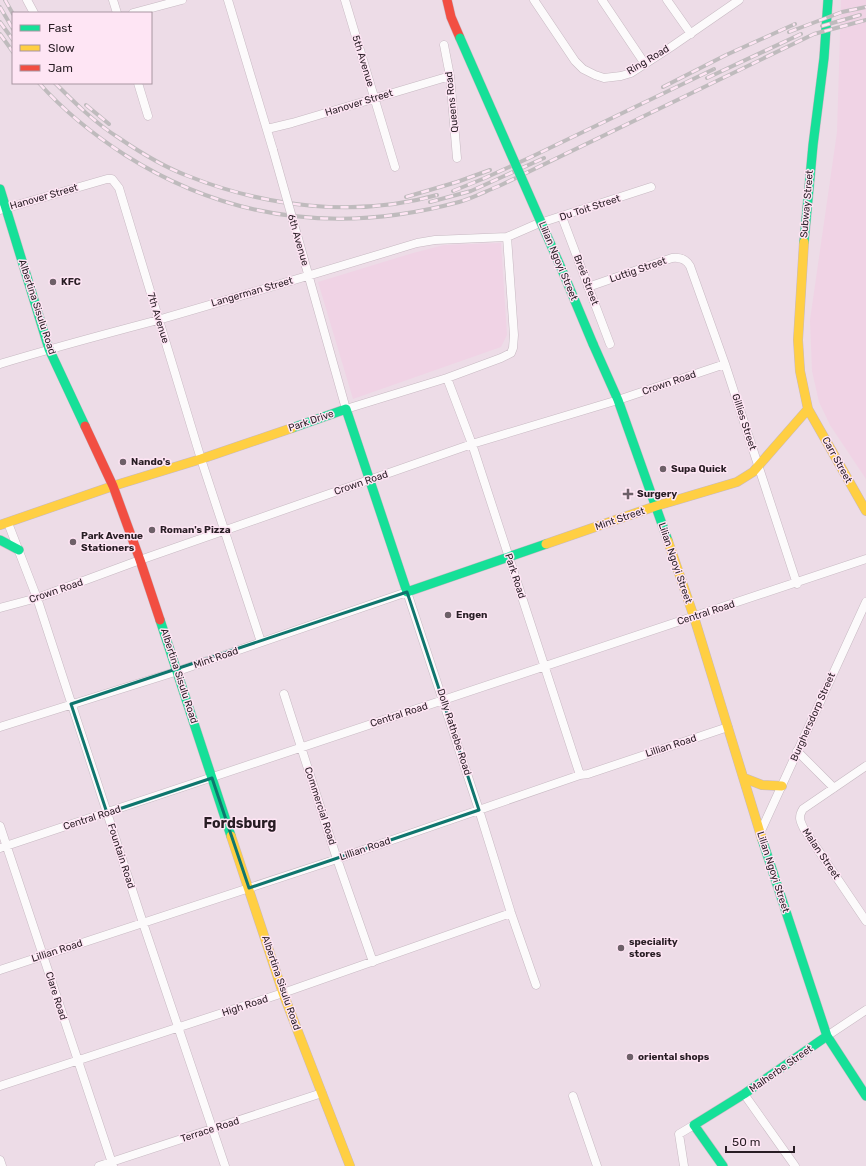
<svg xmlns="http://www.w3.org/2000/svg" width="866" height="1166" font-family="Rubik,sans-serif">
  <style>
    .built { fill: #f0d3e5 }
    .lines { fill: none; stroke-linecap: round; stroke-linejoin: round }
    .street-casing { stroke: #c7b9c2; stroke-width: 9 }
    .fast-casing { stroke: #c7b9c2; stroke-width: 10 }
    .slow-casing { stroke: #c7b9c2; stroke-width: 10 }
    .jam-casing { stroke: #c7b9c2; stroke-width: 10 }
    .street { stroke: #fcfafb; stroke-width: 8 }
    .fast { stroke: #16e098; stroke-width: 9 }
    .slow { stroke: #ffcf43; stroke-width: 9 }
    .jam { stroke: #f24e42; stroke-width: 9 }
    .rail-casing { stroke: #bfbbbd; stroke-width: 4 }
    .rail { stroke: #fee5f4; stroke-width: 2.5; stroke-dasharray: 8; stroke-linecap: butt }
    .street-bridge-casing { stroke: #c7b9c2; stroke-width: 9; stroke-linecap: butt }
    .fast-bridge-casing { stroke: #c7b9c2; stroke-width: 10; stroke-linecap: butt }
    .street-bridge { stroke: #fcfafb; stroke-width: 8 }
    .fast-bridge { stroke: #16e098; stroke-width: 9 }
    .marked { fill: none; stroke: #0f766e; stroke-width: 3; stroke-linejoin: round }
    .poi-dot { fill: #6d6068; stroke: #fee5f4; stroke-width: 1.5 }
    .labels { text-anchor: middle; dominant-baseline: central; stroke-width: 3; stroke-linejoin: round; paint-order: stroke }
    .street-label { font-size: 10px; fill: #281d24; stroke: #fee5f4 }
    .poi-label { font-size: 10px; font-weight: bold; fill: #281d24; stroke: #fee5f4; text-anchor: start }
    .district-label { font-size: 14px; font-weight: bold; fill: #281d24; stroke: #fee5f4 }
  </style>
  <rect width="100%" height="100%" fill="#eddce7"/>
  <path class="built" d="M 841,0 L 866,0 L 866,479 L 830,425 L 819,402 L 812,371 L 810,320 L 837,132 Z
    M 501,243 L 507,335 L 501,347 L 353,399 L 318,282 L 413,253 L 444,245 Z"/>
  <g class="lines">
    <defs>
      <path id="street" d="M 27,0 L 34,13
        M 113,0 L 117,13
        M 228,0 L 273,150
        M 345,0 L 395,167
        M 534,0 L 575,61 L 583,69 L 595,75 L 604,78 L 621,76 L 631,73 L 671,47 L 739,0
        M 602,0 L 645,64
        M 667,0 L 691,34
        M 133,13 L 182,0
        M 444,45 L 450,76 L 457,158
        M 138,83 L 148,116
        M 267,129 L 292,123 L 450,76
        M 0,210 L 107,179 L 112,179 L 119,188 L 201,459 L 261,642
        M 562,217 L 610,344
        M 303,256 L 346,409 L 447,378 L 501,358 L 511,353 L 513,348 L 514,335 L 507,237
        M 588,287 L 672,258 C 680,257 686,259 690,266 L 725,364 L 797,584
        M 0,364 C 52,348 105,334 158,320 C 245,295 331,269 417,243 L 435,240 L 507,237 L 537,224 L 651,187
        M 447,378 L 472,444 L 580,775
        M 8,523 L 37,598 L 143,923 L 225,1166
        M 0,608 L 37,598 L 140,560 L 472,444 L 618,400 L 725,364
        M 284,694 L 337,859 L 373,962
        M 0,727 L 178,671 L 407,592 L 479,810 L 511,913 L 536,985
        M 797,751 L 834,788
        M 866,766 L 803,809 C 798,817 800,821 804,829 L 866,921
        M 0,826 L 113,1166
        M 760,833 L 866,602
        M 0,848 L 866,559
        M 0,970 L 337,859 L 580,775 L 588,774 L 728,727
        M 827,1036 L 866,1010
        M 0,1086 L 283,993 L 511,913
        M 744,1094 L 795,1166
        M 573,1096 L 597,1166
        M 0,1160 L 2,1166
        M 99,1166 L 322,1093
        M 684,1166 L 679,1134 L 694,1125"/>
      <path id="fast" d="M 0,189 L 49,349 L 85,426
        M 804,242 L 813,145 L 824,58 L 828,0
        M 593,344 L 618,400 L 668,541
        M 292,428 L 346,409 L 407,592 L 546,544
        M 0,540 L 19,550
        M 160,620 L 231,836
        M 762,839 L 827,1036 L 866,1096
        M 723,1166 L 694,1125 L 744,1094 L 827,1036"/>
      <path id="slow" d="M 804,242 L 798,340 L 800,371 L 808,409 L 866,511
        M 0,525 L 113,486 L 201,459 L 292,428
        M 668,541 L 694,617 L 762,839
        M 546,544 L 656,506 L 737,482 L 753,472 L 808,409
        M 744,778 L 762,785 L 782,786
        M 231,836 L 283,993 L 350,1166"/>
      <path id="jam" d="M 447,0 L 451,17 L 460,38
        M 85,426 L 113,486 L 140,560 L 160,620"/>
    </defs>
    <use href="#street" class="street-casing"/>
    <use href="#fast" class="fast-casing"/>
    <use href="#slow" class="slow-casing"/>
    <use href="#jam" class="jam-casing"/>
    <use href="#street" class="street"/>
    <use href="#fast" class="fast"/>
    <use href="#slow" class="slow"/>
    <use href="#jam" class="jam"/>
    <defs>
      <path id="rail" d="M 5,0 L 13,14
        M 0,7 L 13,29
        M 0,22 L 13,40
        M 822,26 L 860,15
        M 789,32 L 842,12 L 866,7
        M 0,34 L 13,52
        M 707,78 L 801,34
        M 39,83 C 64,111 94,135 125,155 C 229,221 341,234 459,202 C 473,198 486,191 499,186 L 814,34 L 866,20
        M 55,83 C 75,103 95,123 119,138 C 141,153 164,167 188,176 C 266,207 356,218 437,195
        M 663,87 L 726,55 L 795,24
        M 86,105 L 109,124
        M 453,191 L 485,178 L 531,157 L 714,69
        M 406,197 L 457,182 L 490,170
        M 430,202 L 471,191 L 544,158"/>
    </defs>
    <use href="#rail" class="rail-casing"/>
    <use href="#rail" class="rail"/>
    <defs>
      <path id="street-bridge" d="M 273,150 L 303,256"/>
      <path id="fast-bridge" d="M 460,38 L 562,270 L 593,344"/>
    </defs>
    <use href="#street-bridge" class="street-bridge-casing"/>
    <use href="#fast-bridge" class="fast-bridge-casing"/>
    <use href="#street-bridge" class="street-bridge"/>
    <use href="#fast-bridge" class="fast-bridge"/>
  </g>
  <path class="marked" d="M 407,592 L 479,810 L 249,888 L 212,778 L 107,813 L 71,704 Z"/>
  <g class="poi-dot">
    <circle cx="53" cy="282" r="4"/>
    <circle cx="123" cy="462" r="4"/>
    <circle cx="663" cy="469" r="4"/>
    <path d="M626 488h4v4h4v4h-4v4h-4v-4h-4v-4h4z"/>
    <circle cx="152" cy="530" r="4"/>
    <circle cx="73" cy="542" r="4"/>
    <circle cx="448" cy="615" r="4"/>
    <circle cx="621" cy="948" r="4"/>
    <circle cx="630" cy="1057" r="4"/>
  </g>
  <g class="labels">
    <g class="street-label">
      <text transform="translate(648 60) rotate(-31)">Ring Road</text>
      <text transform="translate(363 61) rotate(73)">5th Avenue</text>
      <text transform="translate(452 102) rotate(-96)">Queens Road</text>
      <text transform="translate(359 103) rotate(-17)">Hanover Street</text>
      <text transform="translate(44 197) rotate(-16)">Hanover Street</text>
      <text transform="translate(807 204) rotate(-85)">Subway Street</text>
      <text transform="translate(590 208) rotate(-18)">Du Toit Street</text>
      <text transform="translate(298 240) rotate(74)">6th Avenue</text>
      <text transform="translate(558 261) rotate(67)">Lilian Ngoyi Street</text>
      <text transform="translate(638 270) rotate(-19)">Luttig Street</text>
      <text transform="translate(586 280) rotate(69)">Breë Street</text>
      <text transform="translate(252 292) rotate(-16)">Langerman Street</text>
      <text transform="translate(37 307) rotate(72)">Albertina Sisulu Road</text>
      <text transform="translate(158 318) rotate(73)">7th Avenue</text>
      <text transform="translate(669 383) rotate(-19)">Crown Road</text>
      <text transform="translate(311 421) rotate(-19)">Park Drive</text>
      <text transform="translate(744 422) rotate(72)">Gillies Street</text>
      <text transform="translate(837 460) rotate(61)">Carr Street</text>
      <text transform="translate(361 483) rotate(-19)">Crown Road</text>
      <text transform="translate(620 519) rotate(-19)">Mint Street</text>
      <text transform="translate(675 563) rotate(71)">Lilian Ngoyi Street</text>
      <text transform="translate(515 576) rotate(72)">Park Road</text>
      <text transform="translate(56 591) rotate(-19)">Crown Road</text>
      <text transform="translate(706 613) rotate(-18)">Central Road</text>
      <text transform="translate(216 658) rotate(-19)">Mint Road</text>
      <text transform="translate(179 676) rotate(72)">Albertina Sisulu Road</text>
      <text transform="translate(399 715) rotate(-18)">Central Road</text>
      <text transform="translate(813 717) rotate(-66)">Burghersdorp Street</text>
      <text transform="translate(454 732) rotate(72)">Dolly Rathebe Road</text>
      <text transform="translate(671 746) rotate(-18)">Lillian Road</text>
      <text transform="translate(320 806) rotate(72)">Commercial Road</text>
      <text transform="translate(92 818) rotate(-18)">Central Road</text>
      <text transform="translate(365 849) rotate(-19)">Lillian Road</text>
      <text transform="translate(821 854) rotate(56)">Malan Street</text>
      <text transform="translate(121 856) rotate(72)">Fountain Road</text>
      <text transform="translate(773 872) rotate(72)">Lilian Ngoyi Street</text>
      <text transform="translate(57 951) rotate(-18)">Lillian Road</text>
      <text transform="translate(281 983) rotate(71)">Albertina Sisulu Road</text>
      <text transform="translate(56 996) rotate(72)">Clare Road</text>
      <text transform="translate(245 1006) rotate(-18)">High Road</text>
      <text transform="translate(781 1069) rotate(-35)">Malherbe Street</text>
      <text transform="translate(210 1130) rotate(-18)">Terrace Road</text>
    </g>
    <g class="poi-label">
      <text x="61" y="282">KFC</text>
      <text x="131" y="462">Nando's</text>
      <text x="671" y="469">Supa Quick</text>
      <text x="637" y="494">Surgery</text>
      <text x="160" y="530">Roman's Pizza</text>
      <text x="81" y="536">Park Avenue<tspan x="81" dy="12">Stationers</tspan></text>
      <text x="456" y="615">Engen</text>
      <text x="629" y="942">speciality<tspan x="629" dy="12">stores</tspan></text>
      <text x="638" y="1057">oriental shops</text>
    </g>
    <g class="district-label">
      <text x="240" y="823">Fordsburg</text>
    </g>
  </g>
  <rect x="12" y="12" width="140" height="72" fill="#fee5f4" stroke="#a895a1"/>
  <rect x="20" y="25" width="20" height="6" fill="#16e098" stroke="#a895a1"/>
  <text x="48" y="32" font-size="12" fill="#281d24">Fast</text>
  <rect x="20" y="45" width="20" height="6" fill="#ffcf43" stroke="#a895a1"/>
  <text x="48" y="52" font-size="12" fill="#281d24">Slow</text>
  <rect x="20" y="65" width="20" height="6" fill="#f24e42" stroke="#a895a1"/>
  <text x="48" y="72" font-size="12" fill="#281d24">Jam</text>
  <path d="M726 1146v6h68v-6" fill="none" stroke="#281d24" stroke-width="2"/>
  <text x="732" y="1146" font-size="12" fill="#281d24" stroke="#fee5f4" stroke-width="3" paint-order="stroke">50 m</text>
</svg>
